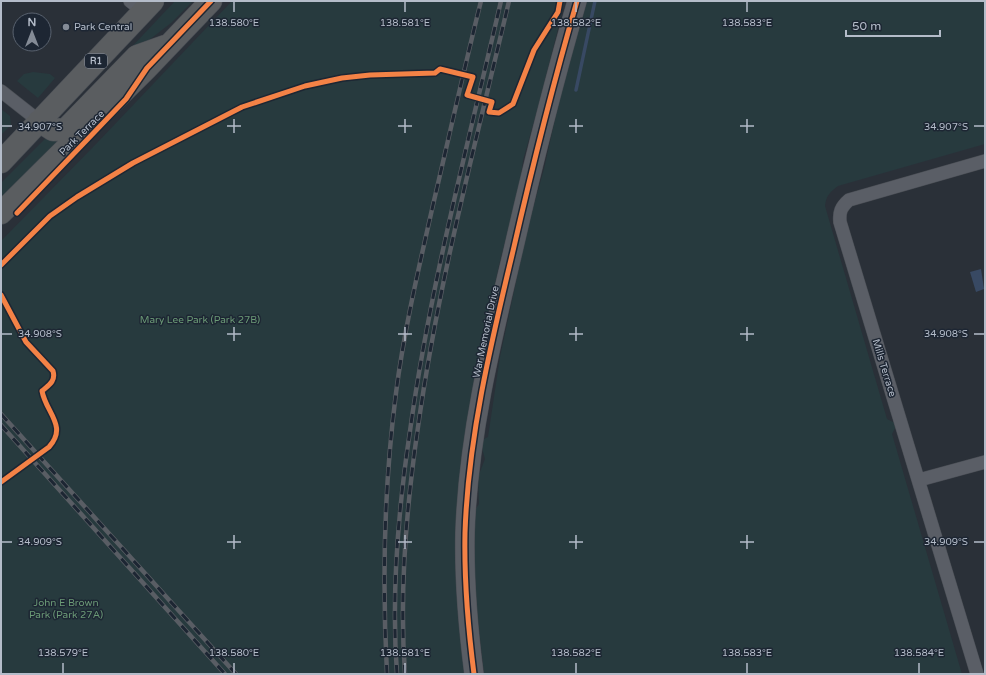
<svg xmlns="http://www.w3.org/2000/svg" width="986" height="675" font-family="'Varela Round',sans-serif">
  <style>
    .green { fill: #273a3e }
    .water { fill: #384963 }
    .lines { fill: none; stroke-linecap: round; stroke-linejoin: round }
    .stream { stroke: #384963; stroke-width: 3.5 }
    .street-casing { stroke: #484c53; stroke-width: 14 }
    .secondary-casing { stroke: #484c53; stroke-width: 20 }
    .highway-casing { stroke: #474c53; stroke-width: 23 }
    .street { stroke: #5a5e66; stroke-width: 13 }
    .secondary { stroke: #595d64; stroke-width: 19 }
    .highway { stroke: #5a5d60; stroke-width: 22 }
    .rail-casing { stroke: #595d64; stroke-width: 4.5 }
    .rail { stroke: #1d2633; stroke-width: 3; stroke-dasharray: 9; stroke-linecap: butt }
    .cycleway-casing { stroke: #1d2633; stroke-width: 8 }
    .cycleway { stroke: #f48246; stroke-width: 5 }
    .ticks { fill: none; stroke: #b4bcc9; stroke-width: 1.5 }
    .poi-dot { fill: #848b96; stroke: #1d2633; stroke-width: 1.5 }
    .labels { text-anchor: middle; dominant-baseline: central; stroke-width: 3; stroke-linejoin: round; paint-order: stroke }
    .shield { fill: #1d2633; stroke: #878f9c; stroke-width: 1 }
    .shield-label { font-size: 9px; font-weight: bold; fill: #b4bcc9 }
    .poi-label { font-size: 10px; fill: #b4bcc9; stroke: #1d2633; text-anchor: start }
    .street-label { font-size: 10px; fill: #b4bcc9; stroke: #1d2633 }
    .park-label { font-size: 10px; fill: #6b9a76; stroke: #1d2633 }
    .ticks-label { font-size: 10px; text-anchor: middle; fill: #b4bcc9; stroke: #1d2633; stroke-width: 3; stroke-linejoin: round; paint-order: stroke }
  </style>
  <rect width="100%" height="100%" fill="#2a3038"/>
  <path class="green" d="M 175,1 L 193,1 L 171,23 L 109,71 Z
    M 232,1 L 565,1 L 537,111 L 523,160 L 520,184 L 499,265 L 482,346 L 468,674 L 1,674 L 1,241 L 97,143 Z
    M 585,1 L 985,1 L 985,144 L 838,186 C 830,192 826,196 825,206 L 887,419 L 897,424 L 892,434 L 962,674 L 484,674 L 471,559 L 473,513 L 479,504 L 478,477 L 485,459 L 480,441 L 488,437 L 500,357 L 528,226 L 544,169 L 569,57 Z
    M 33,72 L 50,74 L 55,78 L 38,98 L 17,81 L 24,74 Z
    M 1,109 L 10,116 L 11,125 L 1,135 Z
    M 49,135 L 62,136 L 1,199 L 1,183 Z"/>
  <path class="water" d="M 981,269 L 984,289 L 976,292 L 970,272 Z"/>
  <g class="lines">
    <path class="stream" d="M 576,90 L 595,1"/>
    <defs>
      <path id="street" d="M 130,1 L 143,11
        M 1,91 L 39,121
        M 919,480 L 985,462
        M 977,674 L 840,222 C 839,212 841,207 849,200 L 985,161"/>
      <path id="secondary" d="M 474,674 C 468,627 464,580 465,533 C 468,438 491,343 513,251 C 532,168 553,84 577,1"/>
      <path id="highway" d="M 39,121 L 53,130 L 66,129 L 137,56 L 165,46
        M 1,162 L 153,1
        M 1,213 L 147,68 L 211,1"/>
    </defs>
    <use href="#street" class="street-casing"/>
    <use href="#secondary" class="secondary-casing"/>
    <use href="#highway" class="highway-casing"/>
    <use href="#street" class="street"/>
    <use href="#secondary" class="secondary"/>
    <use href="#highway" class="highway"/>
    <defs>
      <path id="rail" d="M 1,414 L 236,674
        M 1,425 L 225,674
        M 387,674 C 382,580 384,486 396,393 C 404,330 419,267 433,205 C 449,137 464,69 481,1
        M 397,674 C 391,593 398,511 410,431 C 430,286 468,144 501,1
        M 405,674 C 399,592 406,509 418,427 C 438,283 476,142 509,1"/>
    </defs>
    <use href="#rail" class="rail-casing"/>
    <use href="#rail" class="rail"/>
    <defs>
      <path id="cycleway" d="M 17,213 L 126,99 L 147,68 L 211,1
        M 1,265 L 50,216 L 77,197 L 133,163 L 242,107 L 305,86 L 342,78 L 370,75 L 435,73 L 440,69 L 473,77 L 467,95 L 492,102 L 489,112 L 499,113 L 513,104 L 534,50 L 558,12 L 560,1
        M 1,295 L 26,342 L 53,371 C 56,381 49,385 42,391 C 46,413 68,426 49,447 L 1,482
        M 474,674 C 468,627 464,580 465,533 C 468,438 491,343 513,251 C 532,168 553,84 577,1"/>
    </defs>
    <use href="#cycleway" class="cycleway-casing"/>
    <use href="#cycleway" class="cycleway"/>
  </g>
  <path class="ticks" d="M 234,2 L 234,12M 405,2 L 405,12M 576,2 L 576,12M 747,2 L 747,12M 234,119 L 234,133M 405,119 L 405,133M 576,119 L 576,133M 747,119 L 747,133M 2,126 L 12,126M 227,126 L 241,126M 398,126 L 412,126M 569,126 L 583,126M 740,126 L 754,126M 974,126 L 984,126M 234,327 L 234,341M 405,327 L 405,341M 576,327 L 576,341M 747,327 L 747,341M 2,334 L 12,334M 227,334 L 241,334M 398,334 L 412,334M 569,334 L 583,334M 740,334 L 754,334M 974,334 L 984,334M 234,535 L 234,549M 405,535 L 405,549M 576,535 L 576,549M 747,535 L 747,549M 2,542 L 12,542M 227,542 L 241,542M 398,542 L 412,542M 569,542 L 583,542M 740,542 L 754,542M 974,542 L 984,542M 63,663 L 63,673M 234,663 L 234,673M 405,663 L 405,673M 576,663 L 576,673M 747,663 L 747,673M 919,663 L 919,673"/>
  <circle class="poi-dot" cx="66" cy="27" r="4"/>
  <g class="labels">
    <rect class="shield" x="85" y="54" width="22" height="14" rx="3"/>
    <g class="shield-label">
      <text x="96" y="61">R1</text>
    </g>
    <g class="poi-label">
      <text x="74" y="27">Park Central</text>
    </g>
    <g class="street-label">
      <text transform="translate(82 133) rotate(-45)">Park Terrace</text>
      <text transform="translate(486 332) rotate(-78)">War Memorial Drive</text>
      <text transform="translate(884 368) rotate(73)">Mills Terrace</text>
    </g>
    <g class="park-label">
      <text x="200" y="320">Mary Lee Park (Park 27B)</text>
      <text x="66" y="603">John E Brown<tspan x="66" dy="12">Park (Park 27A)</tspan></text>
    </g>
  </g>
  <g class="ticks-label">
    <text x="234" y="26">138.580°E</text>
    <text x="405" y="26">138.581°E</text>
    <text x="576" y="26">138.582°E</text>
    <text x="747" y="26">138.583°E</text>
    <text x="40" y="130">34.907°S</text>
    <text x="946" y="130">34.907°S</text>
    <text x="40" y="337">34.908°S</text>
    <text x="946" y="337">34.908°S</text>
    <text x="40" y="545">34.909°S</text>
    <text x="946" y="545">34.909°S</text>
    <text x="63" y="656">138.579°E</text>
    <text x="234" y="656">138.580°E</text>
    <text x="405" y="656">138.581°E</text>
    <text x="576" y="656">138.582°E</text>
    <text x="747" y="656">138.583°E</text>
    <text x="919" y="656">138.584°E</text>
  </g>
  <rect width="986" height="675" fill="none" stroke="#b4bcc9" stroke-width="4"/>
  <g transform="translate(32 32)"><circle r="19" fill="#1d2633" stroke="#59626f"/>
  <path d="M0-3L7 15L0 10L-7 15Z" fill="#848b96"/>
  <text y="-6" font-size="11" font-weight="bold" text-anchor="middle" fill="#b4bcc9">N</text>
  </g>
  <path d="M846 30v6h94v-6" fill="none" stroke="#b4bcc9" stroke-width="2"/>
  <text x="852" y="30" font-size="12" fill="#b4bcc9" stroke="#1d2633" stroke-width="3" paint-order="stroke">50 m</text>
</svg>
